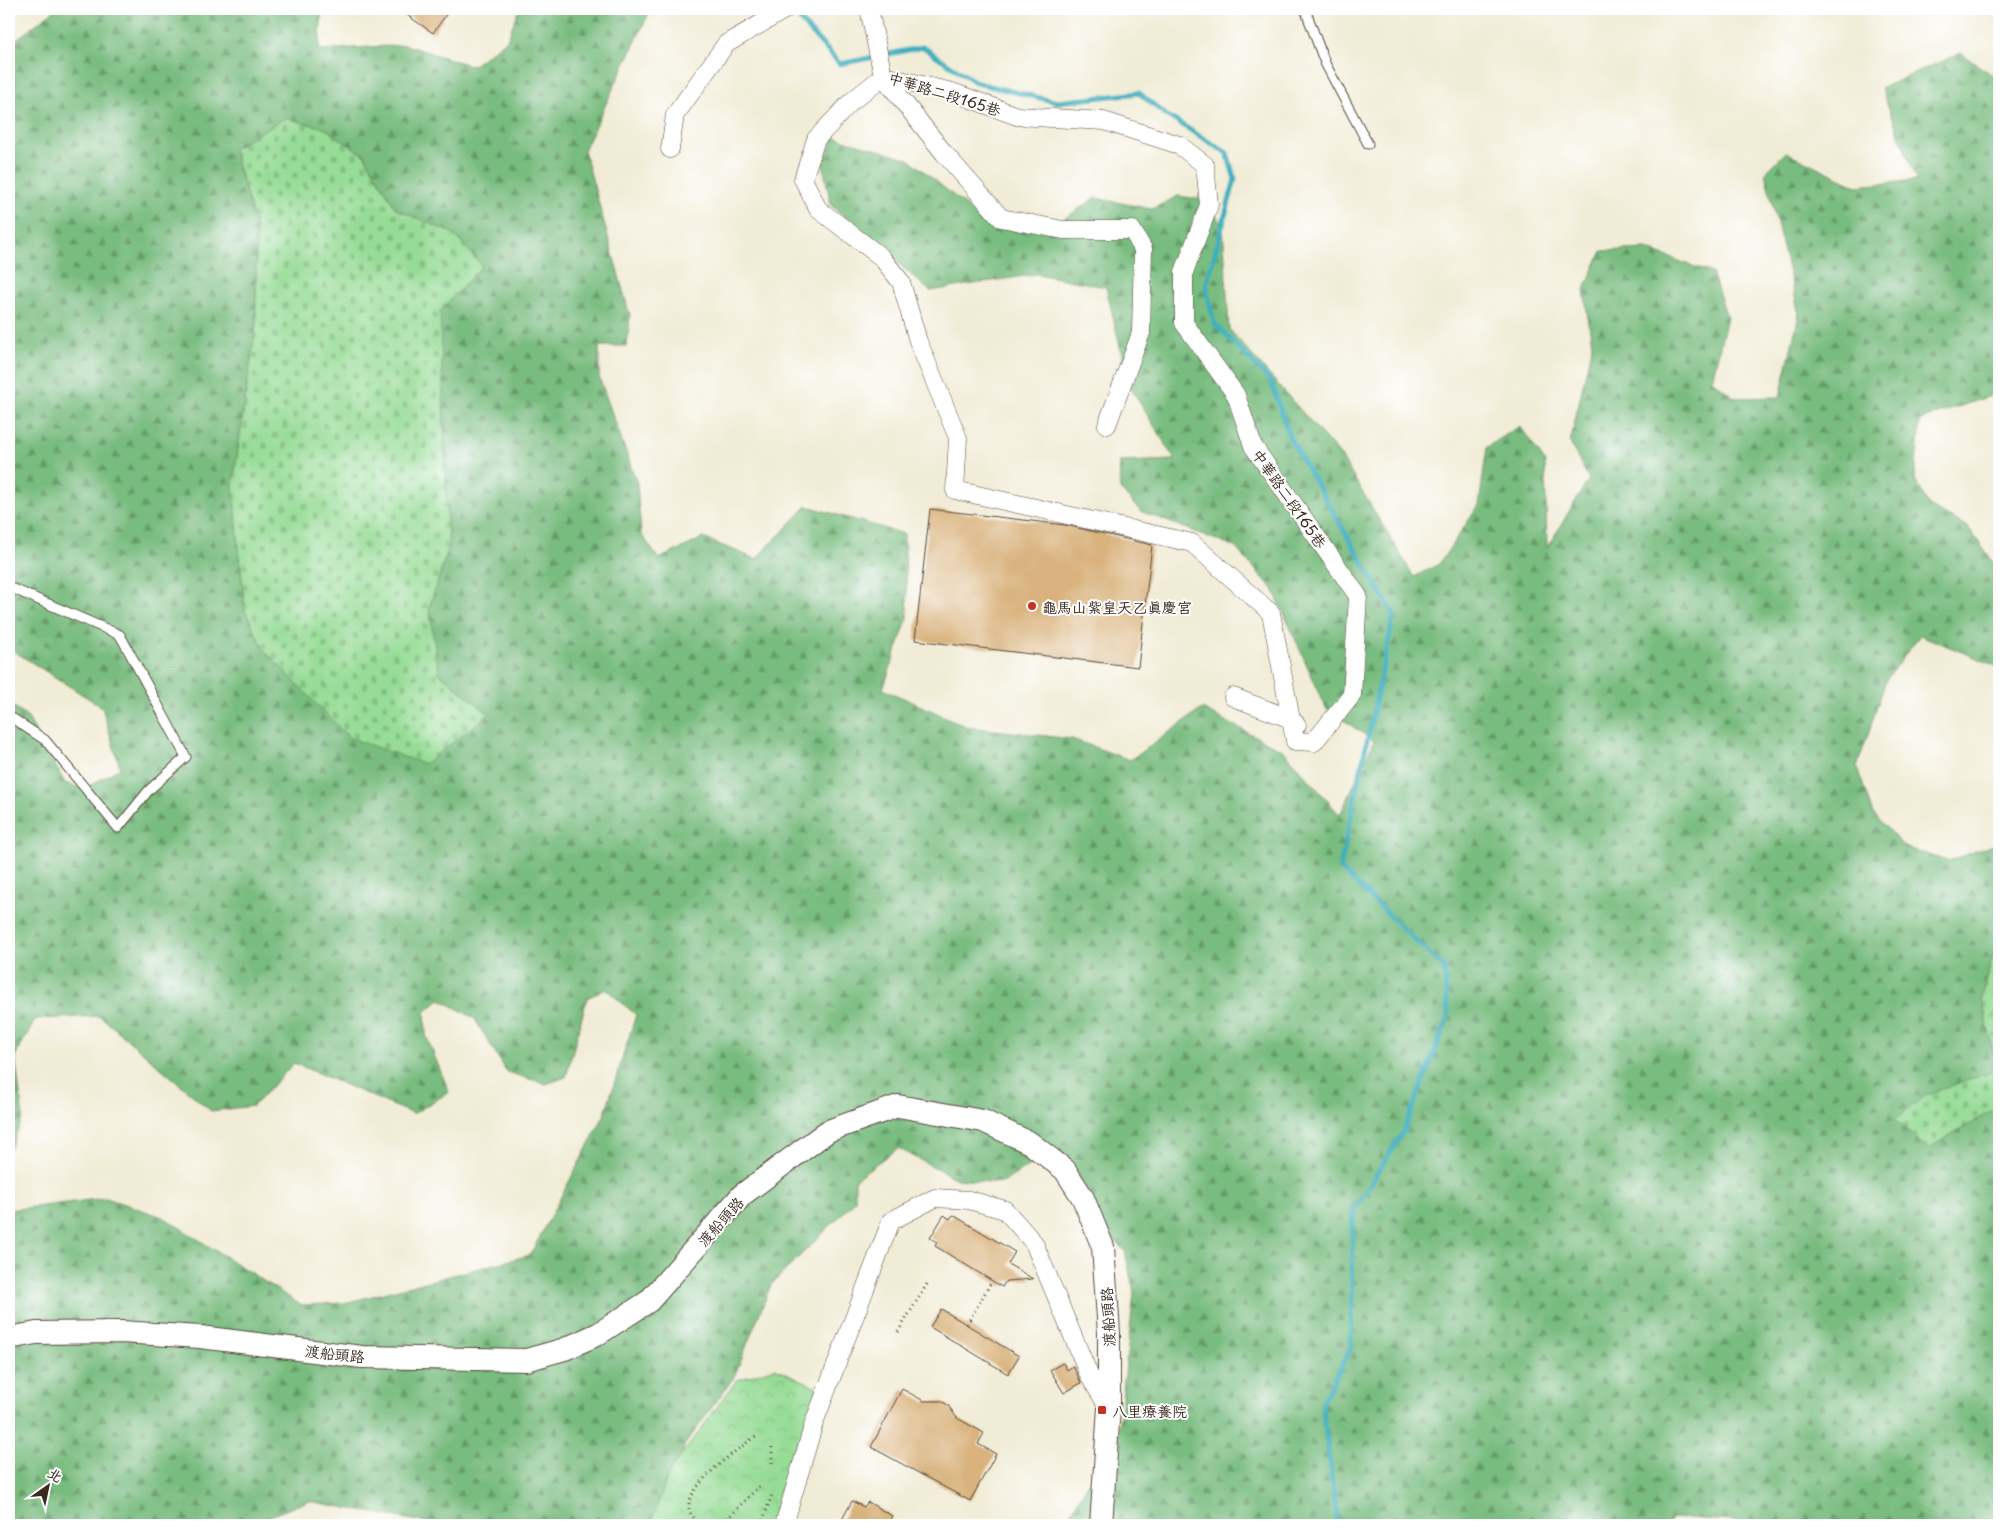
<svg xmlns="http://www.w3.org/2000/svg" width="2008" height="1534" font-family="'Playpen Sans','LXGW WenKai TC',sans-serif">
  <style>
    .forest { fill: url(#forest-firs); stroke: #5a734e; fill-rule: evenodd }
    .cemetery { fill: url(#cemetery-stones); stroke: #68835a }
    .park { fill: url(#park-crowns); stroke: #68835a }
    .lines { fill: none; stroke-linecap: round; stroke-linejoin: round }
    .stream { stroke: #41afbd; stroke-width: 5 }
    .building { fill: #d9b27d }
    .service-casing { stroke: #56473a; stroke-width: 11 }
    .minor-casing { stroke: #56473a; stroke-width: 19 }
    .tertiary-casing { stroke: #56473a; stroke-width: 24 }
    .path { stroke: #56473a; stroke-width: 3; stroke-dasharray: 1 4; stroke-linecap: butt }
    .service { stroke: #fff; stroke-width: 9 }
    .minor { stroke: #fff; stroke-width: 18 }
    .tertiary { stroke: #fff; stroke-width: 22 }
    .poi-dot { fill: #c8321e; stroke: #fff; stroke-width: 2 }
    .labels { text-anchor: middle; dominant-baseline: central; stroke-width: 4; stroke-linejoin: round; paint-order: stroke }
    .street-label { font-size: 15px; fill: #3b2a1e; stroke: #fff }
    .poi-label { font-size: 15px; fill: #3b2a1e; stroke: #fff; text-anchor: start }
  </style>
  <defs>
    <pattern id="forest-firs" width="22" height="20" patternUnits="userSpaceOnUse" patternTransform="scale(1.25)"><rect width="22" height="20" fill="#78bc7f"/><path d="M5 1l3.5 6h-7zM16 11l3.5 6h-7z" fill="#649967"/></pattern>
    <pattern id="cemetery-stones" width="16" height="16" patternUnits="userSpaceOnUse" patternTransform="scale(1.25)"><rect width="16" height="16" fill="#96dc96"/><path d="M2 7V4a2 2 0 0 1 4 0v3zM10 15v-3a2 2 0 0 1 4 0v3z" fill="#82bd81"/></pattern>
    <pattern id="park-crowns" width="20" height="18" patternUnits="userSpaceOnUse" patternTransform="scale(1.25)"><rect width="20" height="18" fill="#96dc96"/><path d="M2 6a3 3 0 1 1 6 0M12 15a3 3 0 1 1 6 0" fill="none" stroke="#82bd81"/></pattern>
  </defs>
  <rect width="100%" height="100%" fill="#fff"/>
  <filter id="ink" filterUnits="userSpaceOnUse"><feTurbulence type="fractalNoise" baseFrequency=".02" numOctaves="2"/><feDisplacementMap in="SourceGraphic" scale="10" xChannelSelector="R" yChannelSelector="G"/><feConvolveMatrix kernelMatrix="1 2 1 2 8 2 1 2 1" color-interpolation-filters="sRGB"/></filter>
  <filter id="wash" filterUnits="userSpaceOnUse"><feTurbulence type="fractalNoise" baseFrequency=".0096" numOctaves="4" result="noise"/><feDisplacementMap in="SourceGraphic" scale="20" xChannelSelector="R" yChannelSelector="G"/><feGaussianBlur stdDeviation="1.12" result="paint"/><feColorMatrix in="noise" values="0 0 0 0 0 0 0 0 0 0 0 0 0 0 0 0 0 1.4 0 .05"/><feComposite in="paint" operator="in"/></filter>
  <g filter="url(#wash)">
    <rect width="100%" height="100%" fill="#f1ecd6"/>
    <path class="forest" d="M 56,9 L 322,9 L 319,50 L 405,45 L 472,66 L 507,40 L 519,9 L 651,9 L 584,150 L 630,316 L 627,346 L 599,346 L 599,377 L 637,483 L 641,534 L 659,559 L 703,538 L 756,559 L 807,506 L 904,534 L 908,617 L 883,689 L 968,727 L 1072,739 L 1130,760 L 1202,709 L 1284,751 L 1340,815 L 1374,741 L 1326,708 L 1273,589 L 1235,547 L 1140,511 L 1120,489 L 1119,462 L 1175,460 L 1129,385 L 1106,287 L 1037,274 L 930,291 L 831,205 L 823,165 L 834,137 L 909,159 L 982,219 L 1061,221 L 1095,198 L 1152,209 L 1178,196 L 1207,200 L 1223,226 L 1229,329 L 1340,455 L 1414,577 L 1439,564 L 1479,505 L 1487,447 L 1520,426 L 1545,462 L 1547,548 L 1589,479 L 1570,443 L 1592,345 L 1584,290 L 1602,251 L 1646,249 L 1712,273 L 1727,317 L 1712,380 L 1735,398 L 1780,397 L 1799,314 L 1765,173 L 1786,152 L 1857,186 L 1917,180 L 1881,88 L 1961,53 L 1999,80 L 1999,393 L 1920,420 L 1915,479 L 1929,506 L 1968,527 L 1994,564 L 1999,566 L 1999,667 L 1920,635 L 1886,680 L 1857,767 L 1872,812 L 1904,847 L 1948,861 L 1999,843 L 1999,932 L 1982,999 L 1997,1071 L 1925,1095 L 1928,1149 L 1999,1107 L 1999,1525 L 1744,1525 L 1732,1521 L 1672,1517 L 1665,1525 L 1063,1525 L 1118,1435 L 1134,1293 L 1125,1251 L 1036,1161 L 1002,1183 L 957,1179 L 898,1148 L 855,1179 L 855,1201 L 771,1285 L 734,1377 L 684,1446 L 669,1525 L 441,1525 L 308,1501 L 248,1525 L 9,1525 L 9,1210 L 106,1198 L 163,1217 L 301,1305 L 345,1303 L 530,1255 L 604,1116 L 636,1015 L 606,989 L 587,998 L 566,1077 L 546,1084 L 507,1072 L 474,1018 L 440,999 L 425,1012 L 426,1035 L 449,1092 L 413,1114 L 294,1063 L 253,1106 L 211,1111 L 100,1016 L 36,1019 L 15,1056 L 23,1117 L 9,1152 L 9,703 L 28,718 L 65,783 L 84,789 L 120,768 L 102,707 L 9,648 L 9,45 ZM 233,149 L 364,155 L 396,209 L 482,266 L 439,311 L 448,549 L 429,608 L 439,673 L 489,714 L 245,610 L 233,484 L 256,325 L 256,226 Z"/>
    <path class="cemetery" d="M 285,118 L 324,128 L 364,155 L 396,209 L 454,234 L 482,266 L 440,311 L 448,549 L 429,608 L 439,673 L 489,714 L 425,764 L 350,738 L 264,650 L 245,610 L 233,484 L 256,325 L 256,226 L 233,149 Z
      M 1999,932 L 1999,1107 L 1928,1149 L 1895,1120 L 1925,1095 L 1997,1070 L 1982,999 Z"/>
    <path class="park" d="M 775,1368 L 819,1388 L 774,1525 L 655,1525 L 653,1517 L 670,1471 L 737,1380 Z"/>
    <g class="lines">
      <path class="stream" d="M 790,9 L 840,64 L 923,47 L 977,83 L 1057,102 L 1139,93 L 1166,115 L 1227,153 L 1235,179 L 1206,286 L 1214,323 L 1271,381 L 1290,439 L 1394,615 L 1340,868 L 1444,968 L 1448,1018 L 1403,1132 L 1353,1212 L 1351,1348 L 1322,1403 L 1338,1525"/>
    </g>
    <g id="blocks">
      <path class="building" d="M 398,9 L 450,9 L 433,33 Z
        M 930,509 L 1065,525 L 1152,545 L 1138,667 L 915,640 Z
        M 944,1215 L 950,1219 L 953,1215 L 1015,1252 L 1008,1264 L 1033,1279 L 1006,1281 L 1002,1287 L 935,1246 L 937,1242 L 930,1238 Z
        M 941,1309 L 1019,1356 L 1008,1374 L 930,1327 Z
        M 1063,1363 L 1067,1370 L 1073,1366 L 1081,1383 L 1064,1393 L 1050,1370 Z
        M 902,1389 L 924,1401 L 941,1401 L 948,1405 L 957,1418 L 984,1433 L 978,1444 L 996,1454 L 970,1501 L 871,1447 Z
        M 852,1501 L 864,1507 L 868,1502 L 892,1516 L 887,1525 L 839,1525 Z"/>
    </g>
  </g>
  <g filter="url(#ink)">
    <use href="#blocks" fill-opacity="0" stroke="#56473a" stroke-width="1"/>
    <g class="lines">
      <defs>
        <path id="service" d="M 1305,9 L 1325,63 L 1368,144
          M 9,587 L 120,635 L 186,757 L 149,790 L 118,828 L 45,740 L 9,716"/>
        <path id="minor" d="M 869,9 L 883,76 L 944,153 L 1001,218 L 1063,230 L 1132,230 L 1143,249 L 1141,333 L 1107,425
          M 883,76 L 952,92 L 1017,116 L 1104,121 L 1179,145 L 1205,165 L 1209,205 L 1184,272 L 1184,323 L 1236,395 L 1253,446 L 1358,596 L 1352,695 L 1314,742 L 1295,741 L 1271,613 L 1192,543 L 955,490 L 958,438 L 918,341 L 901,282 L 881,257 L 818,209 L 803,179 L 816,139 L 851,102 Z
          M 670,149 L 675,115 L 726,44 L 786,9
          M 1233,697 L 1291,719 L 1297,725
          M 784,1525 L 814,1423 L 891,1221 L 935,1198 L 969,1200 L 1005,1210 L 1034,1243 L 1090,1377 L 1109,1408"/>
        <path id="tertiary" d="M 9,1338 L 36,1333 L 121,1332 L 200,1337 L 362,1357 L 526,1360 L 565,1349 L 598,1334 L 649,1301 L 742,1195 L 828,1131 L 898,1106 L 983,1121 L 1030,1143 L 1065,1170 L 1083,1198 L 1103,1247 L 1109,1333 L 1109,1408 L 1101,1525"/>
      </defs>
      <use href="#service" class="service-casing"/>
      <use href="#minor" class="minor-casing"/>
      <use href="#tertiary" class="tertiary-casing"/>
      <path class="path" d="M 967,1324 L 992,1281
        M 898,1332 L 927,1284
        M 772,1447 L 772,1466
        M 707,1525 C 652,1506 739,1449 756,1436
        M 713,1525 L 730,1516 L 760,1485
        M 761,1525 L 773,1492"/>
      <use href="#service" class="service"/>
      <use href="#minor" class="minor"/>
      <use href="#tertiary" class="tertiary"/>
    </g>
  </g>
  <g class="poi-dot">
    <circle cx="1032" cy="606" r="5"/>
    <rect x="1097" y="1405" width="10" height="10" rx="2.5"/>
  </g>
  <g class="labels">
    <g class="street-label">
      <text transform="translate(945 93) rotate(17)">中華路二段165巷</text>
      <text transform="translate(1290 498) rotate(55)">中華路二段165巷</text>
      <text transform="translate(720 1221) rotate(-48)">渡船頭路</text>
      <text transform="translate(1107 1317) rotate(-93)">渡船頭路</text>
      <text transform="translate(335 1353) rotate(6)">渡船頭路</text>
    </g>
    <g class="poi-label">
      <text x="1042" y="606">龜馬山紫皇天乙真慶宮</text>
      <text x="1112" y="1410">八里療養院</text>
    </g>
  </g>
  <rect width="2008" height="1534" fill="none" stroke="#fff" stroke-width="30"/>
  <g transform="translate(48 1486) rotate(33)" stroke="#ffffff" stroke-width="4" paint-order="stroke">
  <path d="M0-4L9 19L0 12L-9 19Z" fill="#3b2a1e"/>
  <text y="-8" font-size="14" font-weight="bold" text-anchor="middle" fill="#3b2a1e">北</text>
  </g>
</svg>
